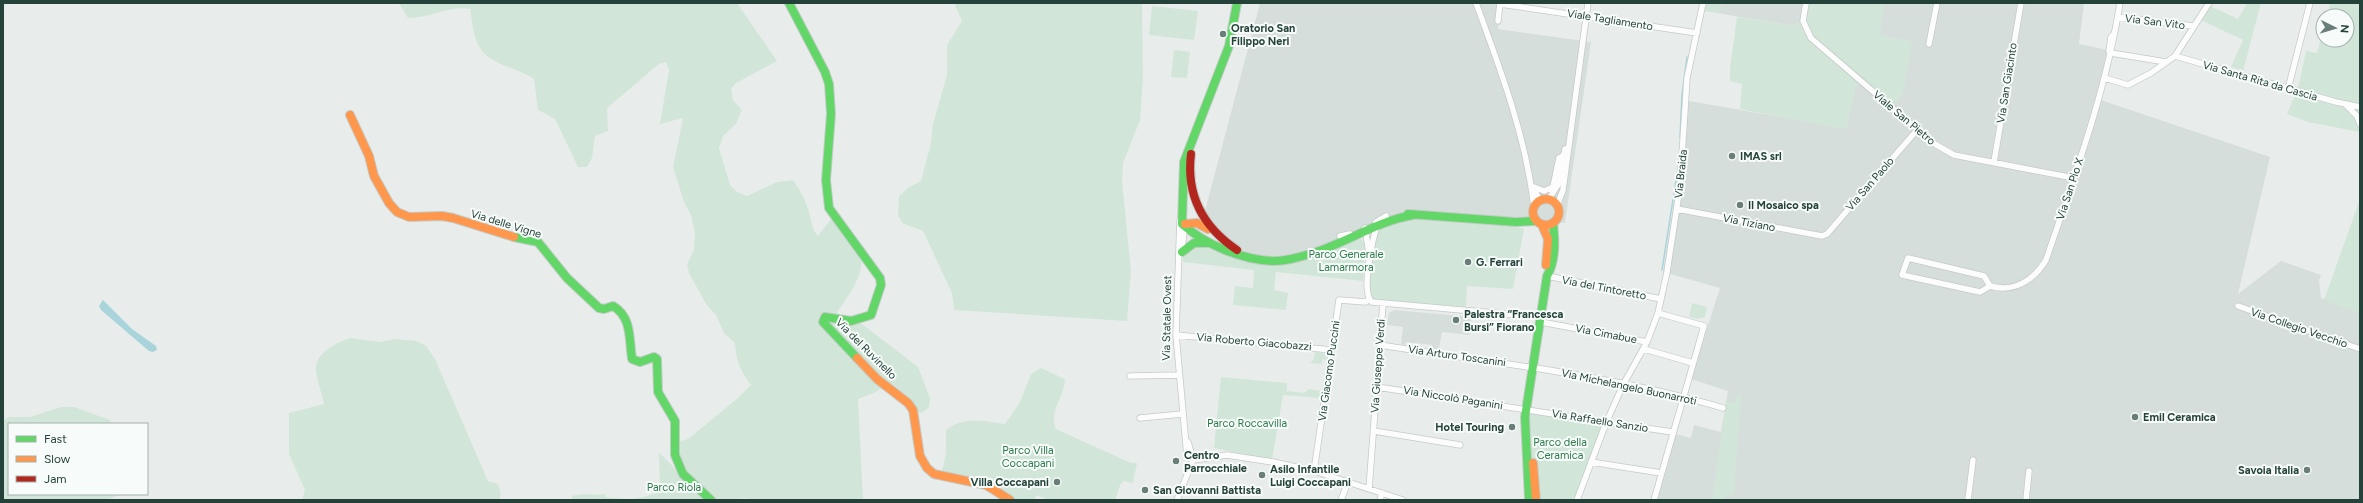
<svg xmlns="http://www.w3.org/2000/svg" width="2363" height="503" font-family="Figtree,sans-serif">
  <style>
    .built { fill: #d6dedb }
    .green { fill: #d1e6d8 }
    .water { fill: #a9d4db }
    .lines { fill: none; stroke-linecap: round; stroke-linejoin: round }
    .stream { stroke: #a9d4db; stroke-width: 1.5 }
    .street-casing { stroke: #c5cac8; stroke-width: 7 }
    .fast-casing { stroke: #c3cbc8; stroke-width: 10 }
    .slow-casing { stroke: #c3cbc8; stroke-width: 10 }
    .jam-casing { stroke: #c3cbc8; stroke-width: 10 }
    .street { stroke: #fcfcfc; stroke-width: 5.5 }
    .fast { stroke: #63d668; stroke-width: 8 }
    .slow { stroke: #ff974d; stroke-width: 8 }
    .jam { stroke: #b3261e; stroke-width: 8 }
    .poi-dot { fill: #697e78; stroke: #f7fbf9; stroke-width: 1.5 }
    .labels { text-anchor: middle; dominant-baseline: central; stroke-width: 4; stroke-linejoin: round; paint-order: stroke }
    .street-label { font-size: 11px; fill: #24423a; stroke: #f7fbf9 }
    .poi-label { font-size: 11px; font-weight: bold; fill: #24423a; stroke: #f7fbf9; text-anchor: start }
    .park-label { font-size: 11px; fill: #2d7a4b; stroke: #f7fbf9 }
  </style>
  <rect width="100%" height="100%" fill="#e8edeb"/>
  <path class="built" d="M 1260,3 L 1501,3 L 1498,29 L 1591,42 L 1565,223 L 1409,215 L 1298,258 L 1253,258 L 1218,240 L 1201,226 Z
    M 1707,3 L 1808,3 L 1802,19 L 1794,26 L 1705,11 Z
    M 1884,3 L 2084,3 L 2079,44 L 2108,50 L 2098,99 L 2270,157 L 2238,294 L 2281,261 L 2321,275 L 2319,281 L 2321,298 L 2360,312 L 2360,500 L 1653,500 L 1671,433 L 1691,438 L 1694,425 L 1721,432 L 1728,391 L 1691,379 L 1720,288 L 1663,272 L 1676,188 L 1682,131 L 1683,100 L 1846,128 L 1855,87 L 1911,42 L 1879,35 Z
    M 1394,310 L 1472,317 L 1469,335 L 1442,332 L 1439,349 L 1435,350 L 1431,349 L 1432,345 L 1406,342 L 1405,345 L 1401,344 L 1403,327 L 1387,325 L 1389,313 Z"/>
  <path class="green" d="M 399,3 L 737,3 L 777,61 L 736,83 L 731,89 L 733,100 L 742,110 L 736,124 L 723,136 L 719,148 L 730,185 L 737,192 L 747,196 L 777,182 L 793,180 C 799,189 805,198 808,209 C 812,220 810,227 818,236 L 835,214 C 842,224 853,235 858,247 C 869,272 849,294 836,314 L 843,319 L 855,320 L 866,327 L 918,367 L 930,398 L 929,407 L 922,413 L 915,411 L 884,386 L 876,392 L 858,399 L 863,500 L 755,500 L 743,498 L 742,500 L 572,500 L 572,496 C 583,492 593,496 605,494 L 606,497 C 625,500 642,500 660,491 L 659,452 L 681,475 L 670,454 L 673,443 L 688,439 L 738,398 L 751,385 C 740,371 736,360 735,343 L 724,333 L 716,315 L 706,304 L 689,273 L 687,264 L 694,250 L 695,233 L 691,215 L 684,202 L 673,167 L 683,118 L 660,124 L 669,70 L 666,62 L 659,64 L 607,108 L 608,131 L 595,136 L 592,158 L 587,167 L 578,167 L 555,119 L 538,110 L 534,79 C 518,68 490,65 480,48 C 473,37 472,21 470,9 C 450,5 430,18 408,18 Z
    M 954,3 L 1142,3 L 1143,77 L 1140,120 L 1123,163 L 1122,180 L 1131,271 L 1127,321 L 954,310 L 952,293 L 923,231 L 902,223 L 898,215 L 899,196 L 909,187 L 921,181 L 931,143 L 933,124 L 947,75 L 947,45 L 962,21 Z
    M 1707,3 L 1722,3 L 1720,13 L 1705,11 Z
    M 1808,3 L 1885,3 L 1879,35 L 1912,42 L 1903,93 L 1891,107 L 1862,82 L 1855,87 L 1846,128 L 1843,129 L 1740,109 L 1742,84 L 1730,81 L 1730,69 L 1737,17 L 1794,26 L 1802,19 Z
    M 2247,3 L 2261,3 L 2243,71 L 2231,67 L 2243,40 L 2201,20 L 2210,6 L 2238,19 Z
    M 2330,3 L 2360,3 L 2360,132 L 2308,122 L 2287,114 L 2298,88 L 2306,51 L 2317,53 L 2323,31 L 2323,40 L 2347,40 L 2347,16 L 2327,16 Z
    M 1152,6 L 1198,11 L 1194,40 L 1149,35 Z
    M 1174,50 L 1190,52 L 1187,78 L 1171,77 Z
    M 2360,199 L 2360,313 L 2324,300 Z
    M 1397,215 L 1514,226 L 1524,229 L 1513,289 L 1467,286 L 1466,307 L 1369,300 L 1372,224 Z
    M 1352,237 L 1360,238 L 1365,243 L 1363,281 L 1276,272 L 1274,290 L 1288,293 L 1286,310 L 1233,305 L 1235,286 L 1253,288 L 1254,270 L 1183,262 L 1183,254 L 1196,245 L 1207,245 L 1239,259 L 1275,265 L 1305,259 Z
    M 1692,303 L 1707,307 L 1705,317 L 1698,319 L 1689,317 Z
    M 350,338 L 380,342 L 396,339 L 416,341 L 426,346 L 435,359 L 488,481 L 498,484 L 501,494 L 499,500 L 302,500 L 305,490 L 289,454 L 289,413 L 324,404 C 322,393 316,379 316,367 C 317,352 338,342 350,338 Z
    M 1315,352 L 1326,354 L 1326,360 L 1322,359 L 1322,364 L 1310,363 L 1314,359 Z
    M 1041,368 L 1065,379 C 1065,397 1048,411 1056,429 L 1131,463 L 1137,463 L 1133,483 L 1124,481 L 1121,483 L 1115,500 L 1048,500 L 1037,495 L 1034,500 L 1015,500 L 996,488 L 941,476 L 946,453 L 946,430 C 965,416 983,421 1005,424 L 1020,402 L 1031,374 Z
    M 1221,377 L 1287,383 L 1287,391 L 1304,393 L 1309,389 L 1321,391 L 1321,398 L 1283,395 L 1272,460 L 1214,448 Z
    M 1737,396 L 1741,396 L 1734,495 L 1725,494 L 1724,500 L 1712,500 L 1726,402 L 1736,403 Z
    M 61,407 L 74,407 L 110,420 L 113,424 L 9,424 L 9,494 L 122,494 L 106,500 L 3,500 L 3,421 L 9,417 L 30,417 Z
    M 1529,411 L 1606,423 L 1580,500 L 1532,500 Z"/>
  <path class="water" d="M 103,300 L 132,329 L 156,346 L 157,350 L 153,352 L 149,351 L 101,310 L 99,306 Z"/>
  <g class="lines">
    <path class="stream" d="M 1680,137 L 1682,95 L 1687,57
      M 1662,270 L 1679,161"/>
    <defs>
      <path id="street" d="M 1476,3 C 1500,68 1526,137 1534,207
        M 1806,3 L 1803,21 L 1811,38 L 1933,143 L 1954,155 L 2074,178
        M 1500,4 L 1697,33
        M 2118,17 L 2193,26
        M 1498,21 L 1500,3
        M 1929,44 L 1937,3
        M 2109,51 L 2111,37 L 2114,34
        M 2111,53 L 2166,62
        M 2175,56 L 2336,102 L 2360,107
        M 2105,78 L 2128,85 L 2151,73 L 2175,56 L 2209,3
        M 2288,89 L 2310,3
        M 2346,105 L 2357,116 L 2360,124
        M 1994,162 L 2021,3
        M 1534,187 L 1544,191 L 1553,187 L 1559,158 L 1564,155
        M 1534,188 L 1538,197 L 1542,200
        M 1548,200 L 1558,185 L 1565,149
        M 1557,206 L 1563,190 L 1588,3
        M 1677,209 L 1822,236 L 1827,234 L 1917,130
        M 1180,220 L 1176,335 L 1187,456 L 1193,460 L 1227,455 L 1273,462 L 1314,471 L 1403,500
        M 1376,222 L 1386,216
        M 1377,225 C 1373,239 1360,292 1372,302 L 1541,317
        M 1365,228 L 1369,253
        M 1340,236 L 1350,234
        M 1182,249 L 1185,223
        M 1547,276 L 1661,299
        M 1990,286 L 1980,292 L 1902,275 L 1908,258 L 1984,276 L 1990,286 C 2014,293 2034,280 2046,260 C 2075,175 2106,91 2120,3
        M 2238,306 L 2360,349
        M 1541,322 L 1647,342
        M 1176,335 L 1332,350
        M 1380,345 C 1495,363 1612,375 1723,408
        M 1644,349 L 1693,363
        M 1130,376 L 1178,375
        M 1377,387 L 1672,432
        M 1140,418 L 1182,414
        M 1374,431 L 1460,445
        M 1188,442 L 1193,460
        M 1591,462 L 1661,473
        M 1314,471 L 1339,300 L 1366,302 L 1369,299
        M 1369,489 L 1383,303
        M 1177,500 L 1193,460
        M 1341,500 L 1348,482
        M 1380,500 L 1382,493
        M 1577,500 L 1606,423 L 1623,385 L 1647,342 L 1658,313 L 1667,272 L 1680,186 L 1687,78 L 1703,3
        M 1654,500 L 1704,326 L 1658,313
        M 1968,500 L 1973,460
        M 2026,500 L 2029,471"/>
      <path id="fast" d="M 789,3 L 825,72 L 829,84 L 831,114 L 826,180 L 829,208 L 880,278 L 881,285 L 871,315 L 851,321 L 825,317 L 823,322 L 857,358
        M 1237,3 L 1229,46 L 1184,162 L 1182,224 C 1206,245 1242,260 1274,261 C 1286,261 1304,256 1316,252 C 1349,241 1378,221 1413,215
        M 1408,214 L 1516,222 L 1536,221
        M 514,237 L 538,242 L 567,278 L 599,308 L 604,309 L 613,306 C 632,317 629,339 632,359 L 640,362 L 654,357 L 657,359 L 658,392 L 675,421 L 675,455 L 683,474 L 711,500
        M 1182,252 L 1194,243 L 1208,243
        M 1529,500 L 1525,417 L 1547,276 C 1556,260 1555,241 1553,223"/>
      <path id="slow" d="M 350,115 L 369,156 L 374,176 L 389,203 L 397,212 L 409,217 L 442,216 L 453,218 L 514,237
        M1533 212a13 13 0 1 1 26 0a13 13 0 1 1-26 0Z
        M 1185,224 L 1197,223 L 1208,229
        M 1542,225 L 1548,239 L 1546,265
        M 857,358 L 877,379 L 908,403 L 913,410 L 920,456 L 927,468 L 934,474 L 986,485 L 1010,500
        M 1533,463 L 1536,500"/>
      <path id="jam" d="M 1191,154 C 1186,195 1203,227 1237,250"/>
    </defs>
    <use href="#street" class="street-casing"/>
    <use href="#fast" class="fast-casing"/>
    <use href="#slow" class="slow-casing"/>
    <use href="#jam" class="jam-casing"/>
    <use href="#street" class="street"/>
    <use href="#fast" class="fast"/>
    <use href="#slow" class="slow"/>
    <use href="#jam" class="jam"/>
  </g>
  <g class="poi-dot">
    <circle cx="1223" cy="34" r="4"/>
    <circle cx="1732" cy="156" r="4"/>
    <circle cx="1740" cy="205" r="4"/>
    <circle cx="1468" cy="262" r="4"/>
    <circle cx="1456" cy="320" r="4"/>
    <circle cx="2135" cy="417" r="4"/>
    <circle cx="1512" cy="427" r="4"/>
    <circle cx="1176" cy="461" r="4"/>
    <circle cx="2307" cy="470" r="4"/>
    <circle cx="1262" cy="475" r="4"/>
    <circle cx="1057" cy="482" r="4"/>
    <circle cx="1145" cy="490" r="4"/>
  </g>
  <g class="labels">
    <g class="street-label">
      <text transform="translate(1610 20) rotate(9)">Viale Tagliamento</text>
      <text transform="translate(2155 22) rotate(7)">Via San Vito</text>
      <text transform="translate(2260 81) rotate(16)">Via Santa Rita da Cascia</text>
      <text transform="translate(2007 83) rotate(-81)">Via San Giacinto</text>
      <text transform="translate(1904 118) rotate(40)">Viale San Pietro</text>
      <text transform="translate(1681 174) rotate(-84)">Via Braida</text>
      <text transform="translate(1870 184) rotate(-49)">Via San Paolo</text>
      <text transform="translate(2070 189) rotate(-72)">Via San Pio X</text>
      <text transform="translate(1749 223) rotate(11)">Via Tiziano</text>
      <text transform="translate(506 224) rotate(17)">Via delle Vigne</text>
      <text transform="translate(1604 288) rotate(11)">Via del Tintoretto</text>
      <text transform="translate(1167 318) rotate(-89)">Via Statale Ovest</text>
      <text transform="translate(2299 328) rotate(19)">Via Collegio Vecchio</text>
      <text transform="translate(1606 334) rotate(11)">Via Cimabue</text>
      <text transform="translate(1254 342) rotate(5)">Via Roberto Giacobazzi</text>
      <text transform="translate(866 349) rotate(45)">Via del Ruvinello</text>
      <text transform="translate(1457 356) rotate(8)">Via Arturo Toscanini</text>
      <text transform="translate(1378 366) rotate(-86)">Via Giuseppe Verdi</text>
      <text transform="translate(1329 371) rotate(-82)">Via Giacomo Puccini</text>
      <text transform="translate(1629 387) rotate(12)">Via Michelangelo Buonarroti</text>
      <text transform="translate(1453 398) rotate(9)">Via Niccolò Paganini</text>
      <text transform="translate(1600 421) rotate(9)">Via Raffaello Sanzio</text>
    </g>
    <g class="poi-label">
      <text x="1231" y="28">Oratorio San<tspan x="1231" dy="13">Filippo Neri</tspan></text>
      <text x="1740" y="156">IMAS srl</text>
      <text x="1748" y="205">Il Mosaico spa</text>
      <text x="1476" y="262">G. Ferrari</text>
      <text x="1464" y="314">Palestra “Francesca<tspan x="1464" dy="13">Bursi” Fiorano</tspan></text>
      <text x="2143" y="417">Emil Ceramica</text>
      <text x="1504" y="427" text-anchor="end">Hotel Touring</text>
      <text x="1184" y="455">Centro<tspan x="1184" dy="13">Parrocchiale</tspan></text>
      <text x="1270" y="469">Asilo Infantile<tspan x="1270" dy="13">Luigi Coccapani</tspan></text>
      <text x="2299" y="470" text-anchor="end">Savoia Italia</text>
      <text x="1049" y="482" text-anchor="end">Villa Coccapani</text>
      <text x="1153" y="490">San Giovanni Battista</text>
    </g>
    <g class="park-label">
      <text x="1346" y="254">Parco Generale<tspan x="1346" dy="13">Lamarmora</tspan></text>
      <text x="1247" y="423">Parco Roccavilla</text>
      <text x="1560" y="442">Parco della<tspan x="1560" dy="13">Ceramica</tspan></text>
      <text x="1028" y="450">Parco Villa<tspan x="1028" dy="13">Coccapani</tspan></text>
      <text x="674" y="487">Parco Riola</text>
    </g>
  </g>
  <rect width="2363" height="503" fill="none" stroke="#24423a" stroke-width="8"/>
  <rect x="8" y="423" width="140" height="72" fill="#f7fbf9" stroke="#a3b1ad"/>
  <rect x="16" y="436" width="20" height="6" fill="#63d668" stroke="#a3b1ad"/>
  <text x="44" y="443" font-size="12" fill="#24423a">Fast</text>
  <rect x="16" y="456" width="20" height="6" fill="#ff974d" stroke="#a3b1ad"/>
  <text x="44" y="463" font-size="12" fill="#24423a">Slow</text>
  <rect x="16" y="476" width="20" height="6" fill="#b3261e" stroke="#a3b1ad"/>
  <text x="44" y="483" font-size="12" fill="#24423a">Jam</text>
  <g transform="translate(2335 28) rotate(95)"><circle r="19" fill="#f7fbf9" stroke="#a3b1ad"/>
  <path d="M0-3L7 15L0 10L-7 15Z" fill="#697e78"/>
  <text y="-6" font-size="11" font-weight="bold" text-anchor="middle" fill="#24423a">N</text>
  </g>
</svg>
